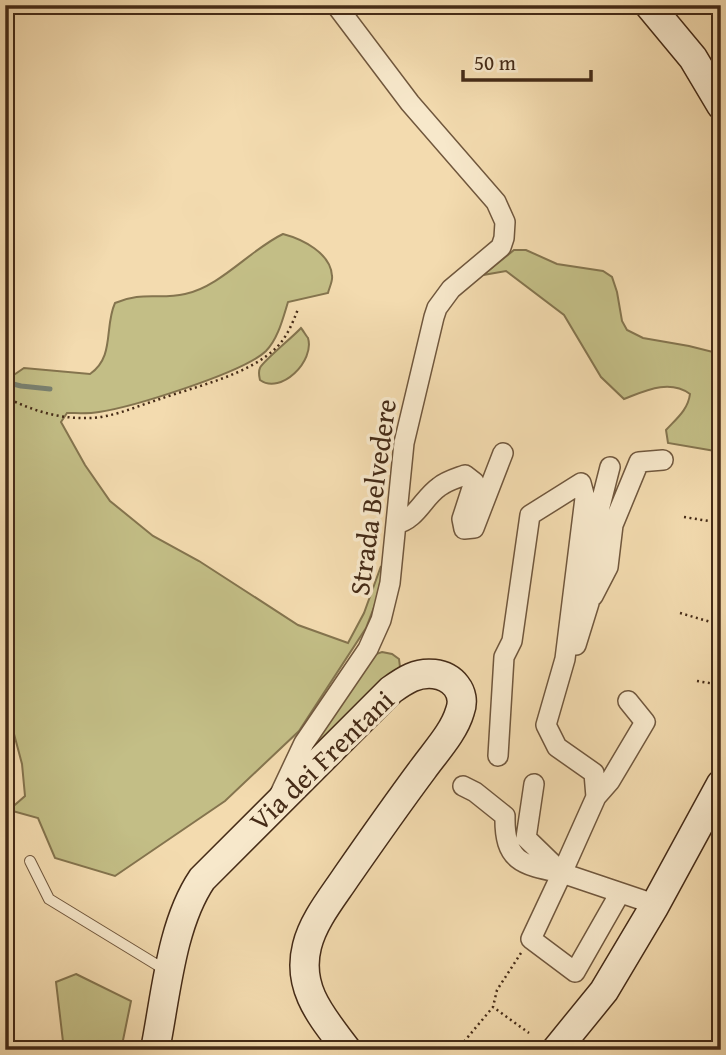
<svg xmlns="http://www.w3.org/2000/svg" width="726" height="1055" font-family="'Gentium Book Plus',serif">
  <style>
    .green { fill: #c3be86; stroke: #84744e; stroke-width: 2 }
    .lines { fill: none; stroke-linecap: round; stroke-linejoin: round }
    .stream { stroke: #798171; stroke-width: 5 }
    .lane-casing { stroke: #70573d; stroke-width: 12 }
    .street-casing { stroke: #70573d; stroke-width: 22 }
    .secondary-casing { stroke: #452b17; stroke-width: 31 }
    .path { stroke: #452b17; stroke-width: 2.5; stroke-dasharray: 2 3.5; stroke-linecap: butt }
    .lane { stroke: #f7e8cb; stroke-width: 10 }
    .street { stroke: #f7e8cb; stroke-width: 19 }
    .secondary { stroke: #f7e8cb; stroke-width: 28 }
    .labels { text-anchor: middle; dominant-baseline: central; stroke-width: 7; stroke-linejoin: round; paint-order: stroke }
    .street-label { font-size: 28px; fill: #452b17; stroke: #f7e8cb }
  </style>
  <rect width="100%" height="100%" fill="#f3dbaf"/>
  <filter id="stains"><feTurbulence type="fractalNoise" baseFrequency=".00286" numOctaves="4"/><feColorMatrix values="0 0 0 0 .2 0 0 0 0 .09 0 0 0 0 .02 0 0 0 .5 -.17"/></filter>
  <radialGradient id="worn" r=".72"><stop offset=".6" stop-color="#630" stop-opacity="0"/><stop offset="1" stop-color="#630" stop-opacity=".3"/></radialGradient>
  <path class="green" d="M 283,234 C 302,239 331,253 332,276 C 333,281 329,288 328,293 L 288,302 C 283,318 278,339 266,351 C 243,373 132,407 99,412 C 88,414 77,413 67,413 L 61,422 L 85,465 L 110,501 L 153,536 L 199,561 L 298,625 L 348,643 L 364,613 L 381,566 L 381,579 L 376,602 L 366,628 L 299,731 L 225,801 L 115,876 L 55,858 L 38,818 L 9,810 L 25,796 L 22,764 L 10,719 L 5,712 L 5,381 L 24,368 L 90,374 C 115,357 104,327 115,303 C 142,291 159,300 185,294 C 220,287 251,249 283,234 Z
    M 514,250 L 526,250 L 557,264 L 603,271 L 612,277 L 617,292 L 622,321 L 627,330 L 643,338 L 689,346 L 721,354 L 721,452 L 668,443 L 666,430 C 676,419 688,410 690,394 C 669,379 645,391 624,399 L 601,377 L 564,315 L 506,271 L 483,275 Z
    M 301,328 C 302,329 307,337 308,338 C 315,361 281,395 260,380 C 259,375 258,372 260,368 C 262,362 294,336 301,328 Z
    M 382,652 L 392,654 L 399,659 L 400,667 L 395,676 L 303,770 L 305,742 L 373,655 Z
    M 76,974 L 131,1001 L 121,1050 L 64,1050 L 56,982 Z"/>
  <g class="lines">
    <path class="stream" d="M 5,382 L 21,386 L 50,389"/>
    <defs>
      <path id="lane" d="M 30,861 L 49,899 L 167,971"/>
      <path id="street" d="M 396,524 C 417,519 423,498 439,487 C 446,481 457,478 465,475 L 474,482 L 462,519 L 464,529 L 474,528 L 503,453
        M 593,596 L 608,567 L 613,525 L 639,462 L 663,460
        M 576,645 L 589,603 L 595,526 L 610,467
        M 498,756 L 504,657 L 512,641 L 530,515 L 581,483 L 585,498 L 565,659 L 546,725 L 557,747 L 594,773 L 596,797
        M 534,784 L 526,838 L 562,873
        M 463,786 L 475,792 L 505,816 C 504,862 522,865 562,873
        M 279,796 L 304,743 L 368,649 L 381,620 L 390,583 L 404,443 L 434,317 L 437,308 L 451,289 L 501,247 L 504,238 L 505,222 L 496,202 L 410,103 L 336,5
        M 562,873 L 596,797 L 610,781 L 645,722 L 628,701
        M 620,893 L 575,972 L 531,939 L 562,873 L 642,900 L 654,907"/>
      <path id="secondary" d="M 649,5 L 693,58 L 721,105
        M 155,1050 C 166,995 171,925 202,879 L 391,690 C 405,680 417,672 434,674 C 452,676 467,692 460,711 C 454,732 436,751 423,769 C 397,804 371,841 346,877 C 332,898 313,921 307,946 C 296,989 323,1018 347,1050
        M 556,1050 L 604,991 L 654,907 L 721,784"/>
    </defs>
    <use href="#lane" class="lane-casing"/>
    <use href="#street" class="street-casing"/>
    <use href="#secondary" class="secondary-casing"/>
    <path class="path" d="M 5,397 C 31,410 58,419 88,418 C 112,418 137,406 160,399 C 197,386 249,375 277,347 C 287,337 293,322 298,309
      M 684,517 L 721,523
      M 680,613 L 721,625
      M 697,681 L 721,685
      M 521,953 L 497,990 L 493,1007 L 529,1033
      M 457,1050 L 493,1007"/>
    <use href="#lane" class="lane"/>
    <use href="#street" class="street"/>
    <use href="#secondary" class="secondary"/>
  </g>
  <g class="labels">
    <g class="street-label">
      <text transform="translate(372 497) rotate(-82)">Strada Belvedere</text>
      <text transform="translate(321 760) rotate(-44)">Via dei Frentani</text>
    </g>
  </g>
  <rect width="726" height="1055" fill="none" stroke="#f3dbaf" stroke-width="28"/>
  <rect x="7" y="7" width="712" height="1041" fill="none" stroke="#452b17" stroke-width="3.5"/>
  <rect x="14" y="14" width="698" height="1027" fill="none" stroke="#452b17" stroke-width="2"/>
  <path d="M463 70v10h128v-10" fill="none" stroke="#452b17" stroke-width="3.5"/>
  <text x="474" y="70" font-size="21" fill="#452b17" stroke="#f7e8cb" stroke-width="5" paint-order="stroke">50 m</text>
  <rect width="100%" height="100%" filter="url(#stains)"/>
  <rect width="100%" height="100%" fill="url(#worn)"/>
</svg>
